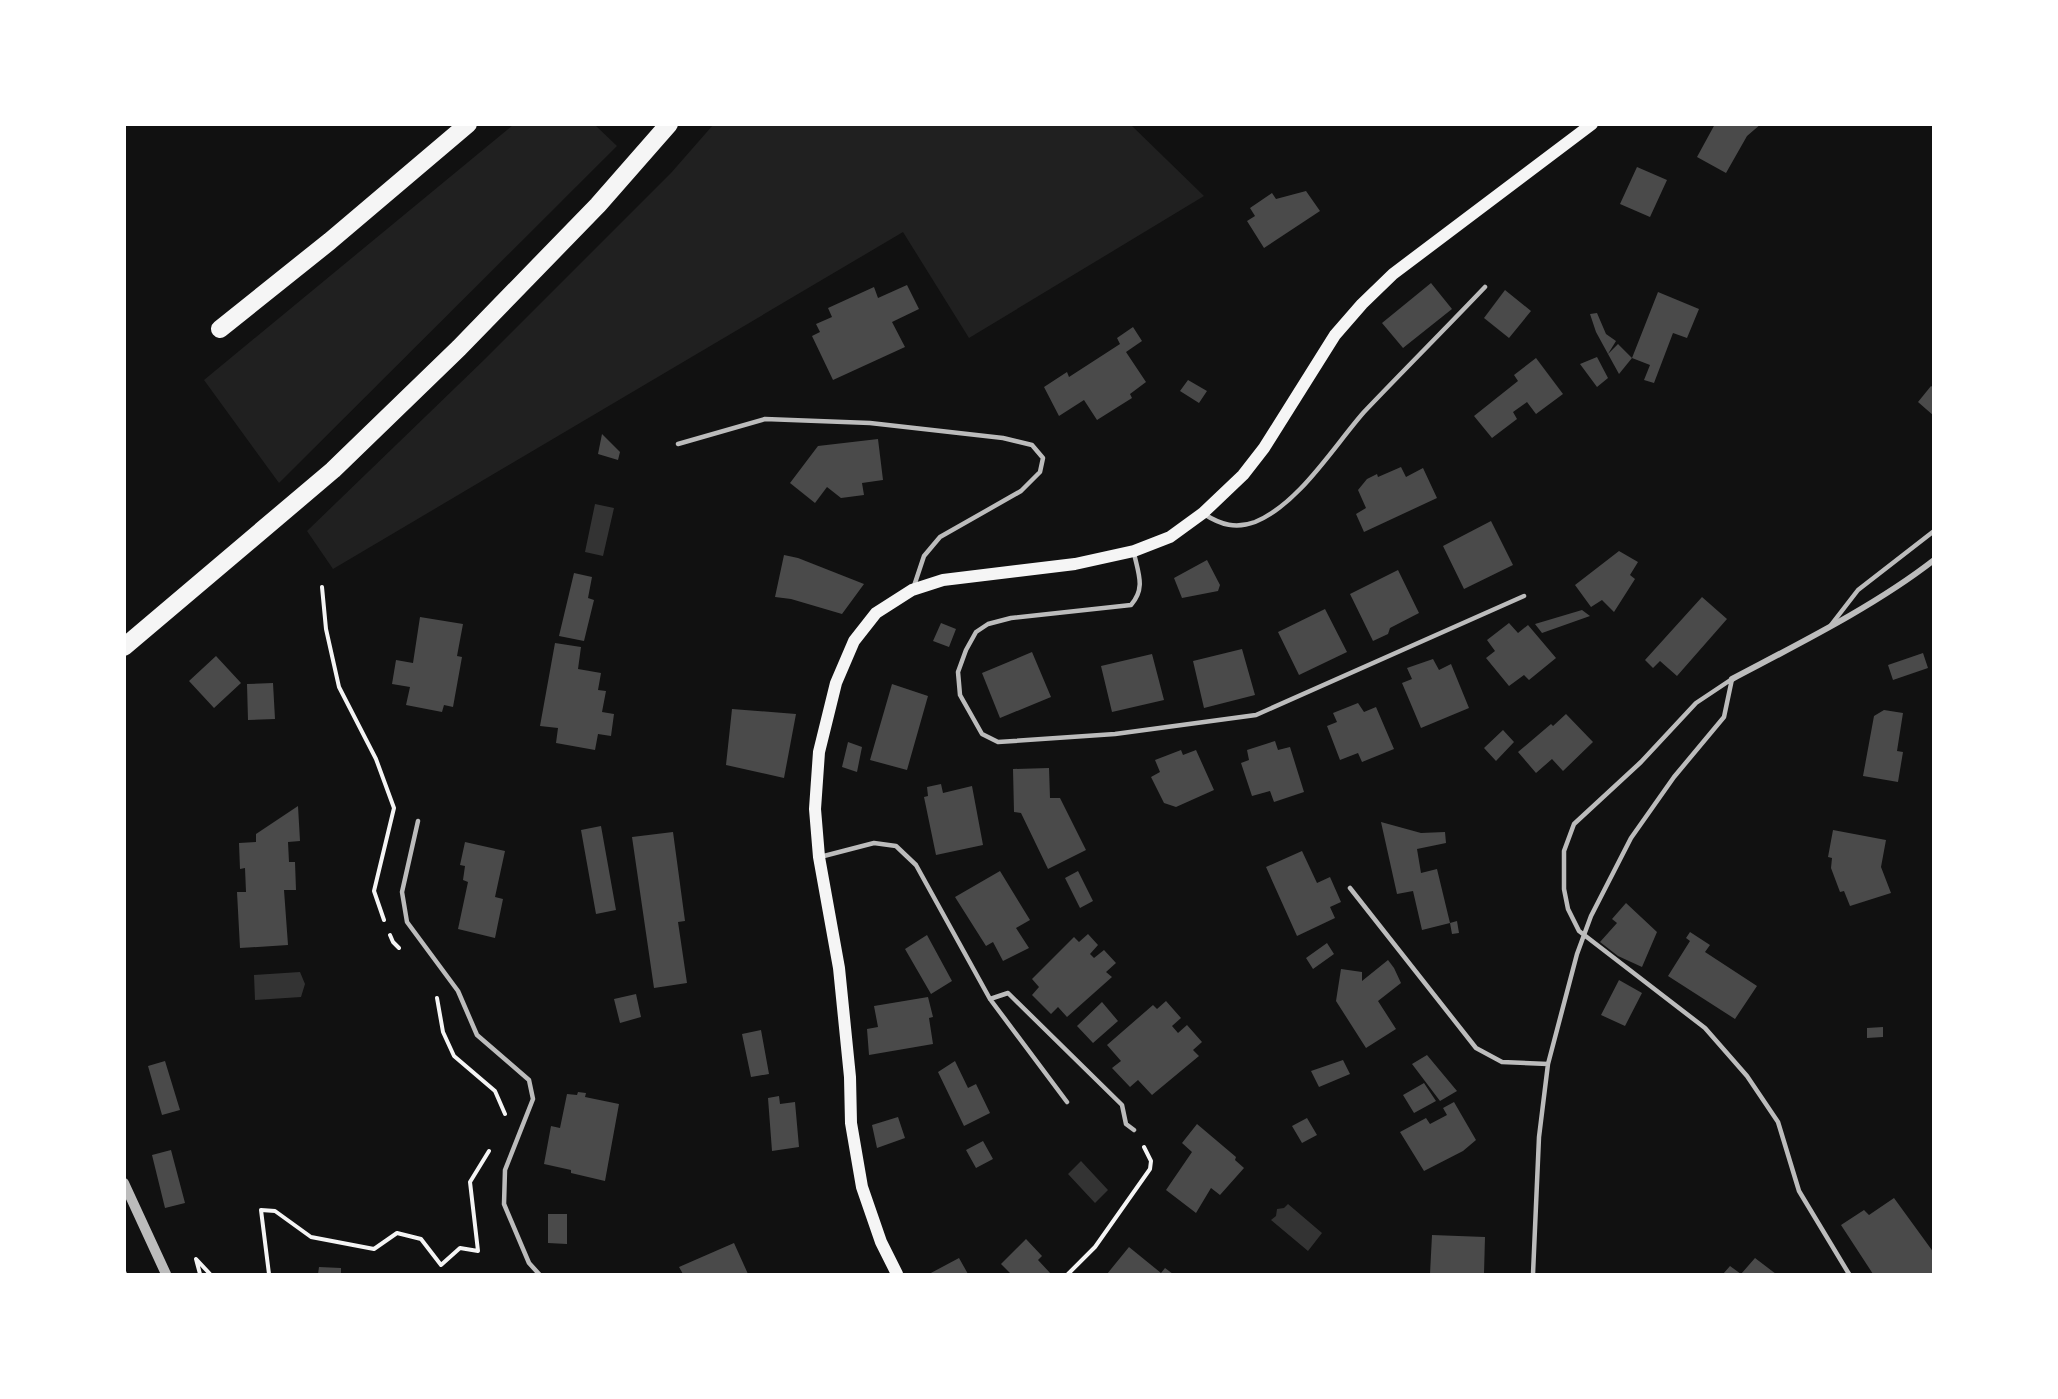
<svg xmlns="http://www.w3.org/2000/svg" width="2058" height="1399" font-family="'Fira Sans',sans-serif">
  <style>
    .green { fill: #202020 }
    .water { fill: #333 }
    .building { fill: #4a4a4a }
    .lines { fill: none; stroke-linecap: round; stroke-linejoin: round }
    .path { stroke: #f5f5f5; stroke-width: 4 }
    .service { stroke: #bcbcbc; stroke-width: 4.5 }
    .minor { stroke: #bcbcbc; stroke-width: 6 }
    .tertiary { stroke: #bcbcbc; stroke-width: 10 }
    .secondary { stroke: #f5f5f5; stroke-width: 12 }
    .motorway { stroke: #f5f5f5; stroke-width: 18 }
  </style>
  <rect width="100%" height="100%" fill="#111"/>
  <path class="green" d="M 513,125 L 595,125 L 617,146 L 279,483 L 204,380 Z
    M 713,125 L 1131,125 L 1204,196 L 969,338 L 903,232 L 333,569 L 307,531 L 485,359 L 671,173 Z"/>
  <path class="water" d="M 595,504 L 614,508 L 603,556 L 585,552 Z
    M 300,972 L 305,984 L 301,997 L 255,1000 L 254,975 Z
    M 1081,1161 L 1108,1190 L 1095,1203 L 1068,1174 Z
    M 1288,1204 L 1322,1233 L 1308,1251 L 1271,1220 L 1276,1216 L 1277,1209 L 1284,1208 Z"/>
  <path class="building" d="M 1715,124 L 1761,124 L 1747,136 L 1726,173 L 1697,157 Z
    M 1637,167 L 1667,180 L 1650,217 L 1620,204 Z
    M 1306,191 L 1320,211 L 1264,248 L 1247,221 L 1255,216 L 1250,208 L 1272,193 L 1276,199 Z
    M 1431,283 L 1452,309 L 1403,348 L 1382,323 Z
    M 907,285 L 919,309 L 892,322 L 905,347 L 833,380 L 812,336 L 820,332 L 816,324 L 832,317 L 828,308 L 874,287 L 878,298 Z
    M 1505,290 L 1531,311 L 1509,338 L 1484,318 Z
    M 1658,292 L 1699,309 L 1687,338 L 1673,333 L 1654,383 L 1644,380 L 1650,365 L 1632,358 Z
    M 1597,313 L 1606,334 L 1616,341 L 1608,354 L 1596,332 L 1590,314 Z
    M 1133,327 L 1142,341 L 1126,352 L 1146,382 L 1130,394 L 1132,398 L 1097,420 L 1084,400 L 1059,416 L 1044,387 L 1067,372 L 1069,377 L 1120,344 L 1117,338 Z
    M 1618,344 L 1632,358 L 1619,374 L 1608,354 Z
    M 1597,357 L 1608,378 L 1597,387 L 1580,364 Z
    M 1536,358 L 1563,394 L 1536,414 L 1527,402 L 1513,412 L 1517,419 L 1492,438 L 1474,416 L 1518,381 L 1514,375 Z
    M 1188,380 L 1207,391 L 1199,403 L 1180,391 Z
    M 1931,386 L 1934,388 L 1934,416 L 1918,402 Z
    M 602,434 L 620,452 L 618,460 L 598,454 Z
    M 878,439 L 883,480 L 862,483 L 864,495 L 841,498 L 827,487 L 815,503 L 790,483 L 818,446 Z
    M 1401,467 L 1406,477 L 1423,468 L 1437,498 L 1364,532 L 1356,514 L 1366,508 L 1358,490 L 1367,479 L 1377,474 L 1378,477 Z
    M 1491,521 L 1513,565 L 1464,589 L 1443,546 Z
    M 1619,551 L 1638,562 L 1630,575 L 1635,579 L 1614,612 L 1602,600 L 1591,607 L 1575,585 Z
    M 784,555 L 798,558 L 864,584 L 842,614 L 791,599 L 775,597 Z
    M 1207,560 L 1220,585 L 1218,591 L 1182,598 L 1174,578 Z
    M 1398,570 L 1419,613 L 1390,628 L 1388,634 L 1373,641 L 1350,594 Z
    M 574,573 L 592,577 L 588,598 L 594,600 L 584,641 L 559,636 Z
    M 1702,597 L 1727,619 L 1677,676 L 1660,661 L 1653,668 L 1645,660 Z
    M 1325,609 L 1347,652 L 1299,675 L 1278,632 Z
    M 1582,610 L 1590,616 L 1542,633 L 1535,624 Z
    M 420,617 L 463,624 L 457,656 L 462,657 L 453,707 L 444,705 L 442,712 L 406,705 L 410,687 L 392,684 L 396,660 L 413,663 Z
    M 941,623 L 956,629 L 949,647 L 933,641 Z
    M 1509,623 L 1518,633 L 1528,625 L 1556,658 L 1529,680 L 1524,675 L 1509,686 L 1486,658 L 1495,651 L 1487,640 Z
    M 555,643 L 581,647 L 578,669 L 601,673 L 598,690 L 606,691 L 602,712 L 614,714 L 611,736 L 598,734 L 595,750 L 556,743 L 558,728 L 540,726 Z
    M 1242,649 L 1255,695 L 1204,708 L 1193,661 Z
    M 1032,652 L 1051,697 L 1000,718 L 982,673 Z
    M 1923,653 L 1928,668 L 1893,680 L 1888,665 Z
    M 1152,654 L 1164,700 L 1112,712 L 1101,666 Z
    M 216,656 L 241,683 L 214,708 L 189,681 Z
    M 1433,659 L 1439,670 L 1451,664 L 1469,708 L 1421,728 L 1402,683 L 1412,679 L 1407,668 Z
    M 273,683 L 275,719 L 248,720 L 247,684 Z
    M 892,684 L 928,696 L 907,770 L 870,760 Z
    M 1358,703 L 1364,712 L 1376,707 L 1394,749 L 1362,762 L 1358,753 L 1340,760 L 1327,726 L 1337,722 L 1333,713 Z
    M 732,709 L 796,714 L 784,778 L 726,765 Z
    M 1884,710 L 1903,713 L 1897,751 L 1903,752 L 1898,782 L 1863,776 L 1874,716 Z
    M 1566,714 L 1593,742 L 1563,771 L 1552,759 L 1536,773 L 1518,752 L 1551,724 L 1553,726 Z
    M 1503,730 L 1514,742 L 1496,761 L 1484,748 Z
    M 1275,741 L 1278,750 L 1290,747 L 1304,792 L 1274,802 L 1270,791 L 1252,796 L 1241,763 L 1249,760 L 1247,750 Z
    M 848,742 L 862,747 L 857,772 L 842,767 Z
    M 1181,750 L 1183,755 L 1196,750 L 1214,790 L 1176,807 L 1164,803 L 1151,777 L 1160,772 L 1155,760 Z
    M 1049,768 L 1050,798 L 1060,798 L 1086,850 L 1048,869 L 1021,813 L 1014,812 L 1013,769 Z
    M 941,784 L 943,793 L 972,786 L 983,845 L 936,855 L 924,797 L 928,796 L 927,787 Z
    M 298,806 L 300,841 L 288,842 L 289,862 L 295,862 L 296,890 L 284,890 L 288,945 L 240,948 L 237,892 L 246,892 L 245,868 L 240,869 L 239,843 L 256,842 L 256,834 Z
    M 1381,822 L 1421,833 L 1445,832 L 1446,843 L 1417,849 L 1421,873 L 1437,869 L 1450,923 L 1457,921 L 1459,933 L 1452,934 L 1450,923 L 1422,930 L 1413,891 L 1397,894 Z
    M 601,826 L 616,910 L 596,914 L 581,830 Z
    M 1833,830 L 1886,840 L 1881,867 L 1891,893 L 1850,906 L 1844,891 L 1840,892 L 1831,868 L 1832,858 L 1828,857 Z
    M 673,832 L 685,921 L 678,922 L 687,983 L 654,988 L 632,837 Z
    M 465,842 L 505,851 L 495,897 L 503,899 L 495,938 L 458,929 L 468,882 L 463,880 L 465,866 L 460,865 Z
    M 1302,851 L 1317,883 L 1330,877 L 1341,902 L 1330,907 L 1335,918 L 1297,936 L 1266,867 Z
    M 1000,871 L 1030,920 L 1016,928 L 1029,948 L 1003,961 L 993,942 L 986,946 L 955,897 Z
    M 1078,871 L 1093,901 L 1080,908 L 1065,878 Z
    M 1626,903 L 1657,932 L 1642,967 L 1618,956 L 1600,942 L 1617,923 L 1612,919 Z
    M 1690,932 L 1710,945 L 1705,952 L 1757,986 L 1735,1019 L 1668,976 L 1690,941 L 1686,938 Z
    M 1088,934 L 1098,945 L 1090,954 L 1094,958 L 1104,950 L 1116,963 L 1106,972 L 1112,977 L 1067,1017 L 1058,1007 L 1051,1014 L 1032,995 L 1039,987 L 1032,979 L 1074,937 L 1079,942 Z
    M 927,935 L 952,981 L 931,994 L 905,949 Z
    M 1327,943 L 1334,954 L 1313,969 L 1306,958 Z
    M 1388,960 L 1394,968 L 1401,983 L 1378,1001 L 1396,1029 L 1366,1048 L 1336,1001 L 1341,969 L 1362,972 L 1362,981 Z
    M 1619,980 L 1642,993 L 1625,1026 L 1601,1015 Z
    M 636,994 L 641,1017 L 620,1023 L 614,999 Z
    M 928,997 L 933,1017 L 929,1018 L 933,1044 L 869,1055 L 867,1029 L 878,1027 L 874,1006 Z
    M 1166,1001 L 1181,1018 L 1172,1026 L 1178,1033 L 1187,1025 L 1202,1042 L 1193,1050 L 1199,1056 L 1152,1095 L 1138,1080 L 1130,1087 L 1112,1068 L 1121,1061 L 1107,1045 L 1153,1005 L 1157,1009 Z
    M 1102,1002 L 1118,1021 L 1093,1043 L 1077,1026 Z
    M 1883,1027 L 1883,1037 L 1867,1038 L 1867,1028 Z
    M 761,1030 L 769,1074 L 751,1077 L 742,1034 Z
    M 1427,1055 L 1457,1091 L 1440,1101 L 1412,1064 Z
    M 1343,1060 L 1350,1074 L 1319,1087 L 1311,1071 Z
    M 165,1061 L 180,1110 L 162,1115 L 148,1066 Z
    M 955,1061 L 968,1088 L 976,1084 L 990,1113 L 964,1126 L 938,1072 Z
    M 1424,1083 L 1436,1101 L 1414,1113 L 1403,1095 Z
    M 578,1092 L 586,1093 L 585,1097 L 619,1104 L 605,1181 L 571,1173 L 571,1170 L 544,1164 L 551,1126 L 560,1128 L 567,1094 L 577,1095 Z
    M 779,1096 L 780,1104 L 795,1102 L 799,1147 L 772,1151 L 768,1098 Z
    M 1454,1102 L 1476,1140 L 1463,1151 L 1424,1171 L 1400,1132 L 1426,1118 L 1430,1124 L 1447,1115 L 1443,1108 Z
    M 898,1117 L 905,1138 L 877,1148 L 872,1125 Z
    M 1307,1118 L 1317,1135 L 1302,1143 L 1292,1126 Z
    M 1197,1124 L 1236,1157 L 1235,1160 L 1244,1168 L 1220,1195 L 1211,1188 L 1196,1213 L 1166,1190 L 1192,1152 L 1182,1143 Z
    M 983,1141 L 993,1159 L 976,1168 L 966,1150 Z
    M 171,1150 L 185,1203 L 165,1208 L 152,1155 Z
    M 1894,1198 L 1934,1253 L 1934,1274 L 1873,1274 L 1841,1225 L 1864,1210 L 1869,1215 Z
    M 548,1214 L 567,1214 L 567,1244 L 548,1243 Z
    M 1432,1235 L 1485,1237 L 1484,1274 L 1430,1274 Z
    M 1026,1239 L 1042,1256 L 1038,1260 L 1051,1274 L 1011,1274 L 1001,1264 Z
    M 734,1243 L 748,1274 L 683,1274 L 679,1267 Z
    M 1129,1247 L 1161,1273 L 1165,1268 L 1173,1274 L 1107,1274 Z
    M 959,1258 L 968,1274 L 929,1274 Z
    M 1755,1258 L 1776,1274 L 1723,1274 L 1730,1266 L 1741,1274 Z
    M 319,1267 L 341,1268 L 341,1274 L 318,1274 Z"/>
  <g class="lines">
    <path class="path" d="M 322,587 L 326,629 L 339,687 L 376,759 L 394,808 L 374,891 L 384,920
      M 390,935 L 393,942 L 399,948
      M 437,998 L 443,1032 L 454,1056 L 495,1091 L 505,1114
      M 200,1274 L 196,1259 L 210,1274
      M 269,1274 L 261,1210 L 275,1211 L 311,1237 L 374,1249 L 397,1233 L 421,1239 L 441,1265 L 460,1248 L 478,1251 L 470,1182 L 489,1151
      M 1068,1274 L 1095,1247 L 1150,1169 L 1151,1161 L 1144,1147"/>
    <path class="service" d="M 678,444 L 765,419 L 870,423 L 1003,438 L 1032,445 L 1043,458 L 1040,472 L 1021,491 L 940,537 L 924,556 L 914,586
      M 1204,514 C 1221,525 1236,529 1255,522 C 1299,504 1334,446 1364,412 C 1404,370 1445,329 1485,287
      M 1134,553 C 1138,573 1146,588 1131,605 L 1011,618 L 988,624 L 976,632 L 966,650 L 958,672 L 960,695 L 982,734 L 998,742 L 1115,734 L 1256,715 L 1524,596
      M 1831,625 L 1858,590 L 1934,531
      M 1732,679 L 1696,703 L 1641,762 L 1574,824 L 1564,851 L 1564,889 L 1568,909 L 1579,931 L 1705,1028 L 1747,1076 L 1778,1122 L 1799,1191 L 1849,1274
      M 418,821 L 402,892 L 407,922 L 458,991 L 477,1035 L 529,1080 L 533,1099 L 505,1170 L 504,1204 L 529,1263 L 539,1274
      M 820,857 L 874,843 L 896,846 L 916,865 L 990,999 L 1067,1102
      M 1350,888 L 1476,1048 L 1502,1062 L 1548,1064
      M 990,999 L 1008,993 L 1122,1105 L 1126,1124 L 1134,1130
      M 124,1272 L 125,1274
      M 1533,1274 L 1539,1137 L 1548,1064 L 1577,954 L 1591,916 L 1631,838 L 1674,777 L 1724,717 L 1732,679"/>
    <path class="minor" d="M 1732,679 C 1798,644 1875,606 1934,560"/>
    <path class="tertiary" d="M 124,1183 L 166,1274"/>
    <path class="secondary" d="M 897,1274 L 881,1242 L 862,1187 L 851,1123 L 850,1077 L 839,968 L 819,857 L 815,809 L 819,752 L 836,683 L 854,641 L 876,613 L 912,590 L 943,580 L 1075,564 L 1134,551 L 1170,537 L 1203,513 L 1243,475 L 1264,448 L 1335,335 L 1362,304 L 1393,274 L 1592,124"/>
    <path class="motorway" d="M 220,329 L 330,241 L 468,124
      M 124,647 L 333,470 L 459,348 L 598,205 L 669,124"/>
  </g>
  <rect width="2058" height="1399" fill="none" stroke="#ffffff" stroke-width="252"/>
</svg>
